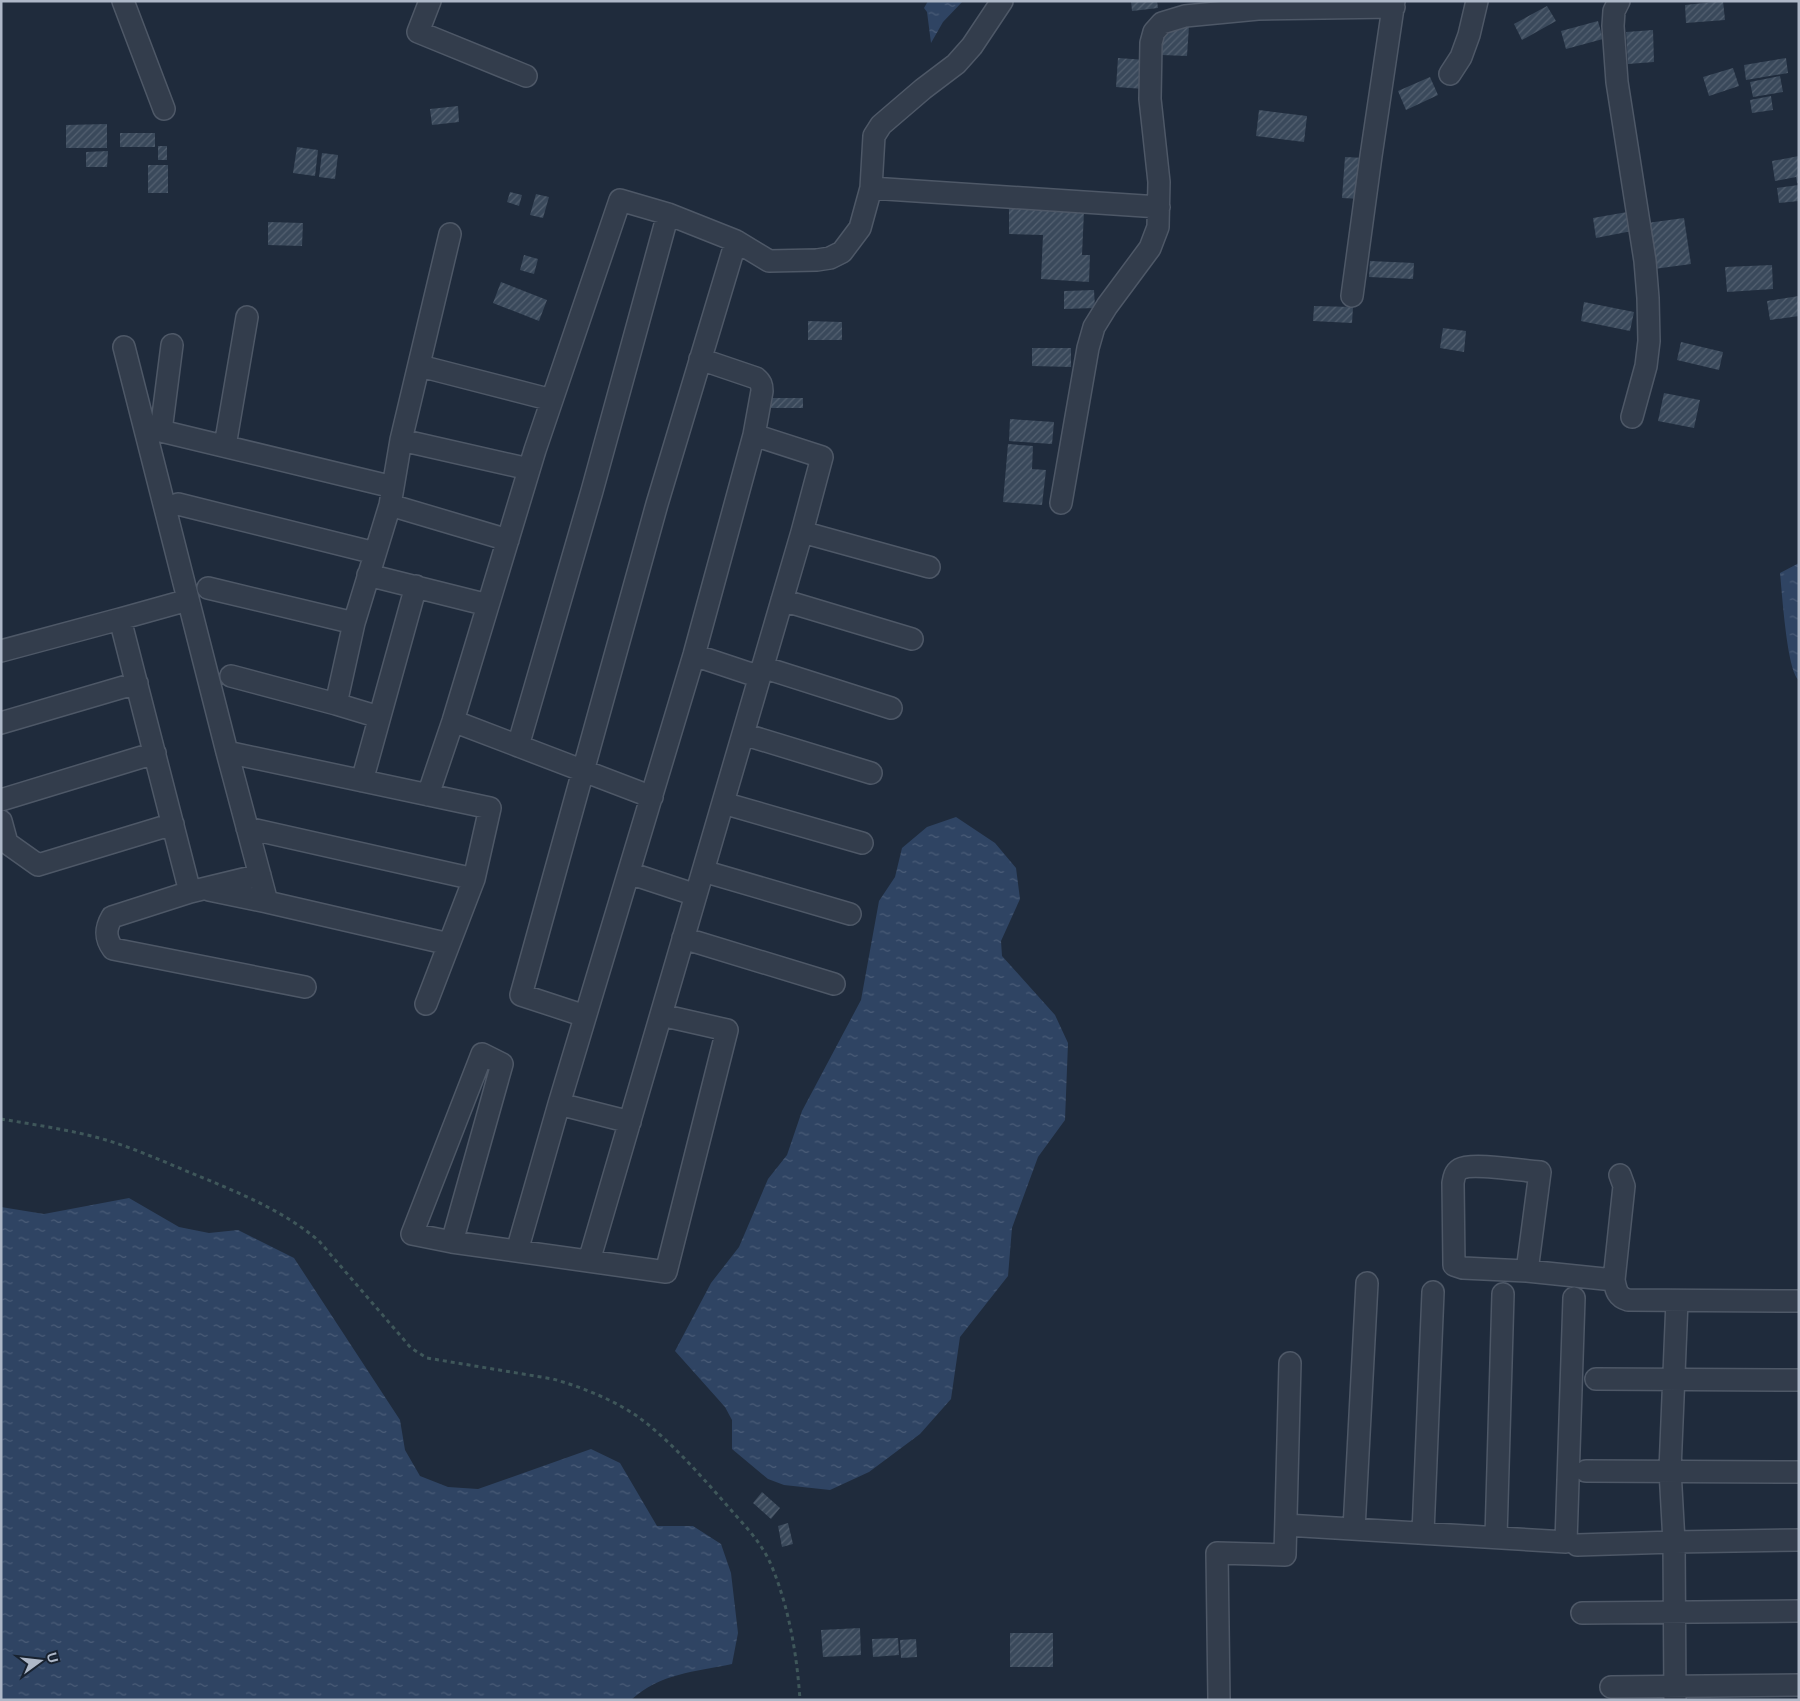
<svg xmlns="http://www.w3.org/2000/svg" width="1800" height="1701" font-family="Helvetica,sans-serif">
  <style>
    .water { fill: url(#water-ripples) }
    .building { fill: url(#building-hatch) }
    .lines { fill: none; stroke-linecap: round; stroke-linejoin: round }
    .minor-casing { stroke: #4e5867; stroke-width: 24 }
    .path { stroke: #3f575a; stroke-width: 3; stroke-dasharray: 4 4; stroke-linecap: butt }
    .minor { stroke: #333d4c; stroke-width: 21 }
  </style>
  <defs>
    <pattern id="water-ripples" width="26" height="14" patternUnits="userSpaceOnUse" patternTransform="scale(1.25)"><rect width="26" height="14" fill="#2f4463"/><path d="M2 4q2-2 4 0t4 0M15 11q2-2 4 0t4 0" fill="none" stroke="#4b5d78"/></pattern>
    <pattern id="building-hatch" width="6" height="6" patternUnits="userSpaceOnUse" patternTransform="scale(1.25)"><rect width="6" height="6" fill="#3a495b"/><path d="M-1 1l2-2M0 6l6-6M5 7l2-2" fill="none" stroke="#546171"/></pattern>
  </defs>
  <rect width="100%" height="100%" fill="#1f2b3c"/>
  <path class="water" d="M 928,1 L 963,1 L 943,22 L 931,43 L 927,12 L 924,8 Z
    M 1799,563 L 1799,680 C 1787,672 1782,591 1780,573 Z
    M 956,817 L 995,843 L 1016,868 L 1020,899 L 1001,941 L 1002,956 L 1055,1015 L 1068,1043 L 1065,1120 L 1038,1157 L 1012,1228 L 1008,1276 L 960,1337 L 951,1399 L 920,1434 L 869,1472 L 830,1490 L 784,1485 L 768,1479 L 732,1449 L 732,1420 L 725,1407 L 675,1351 L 711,1283 L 739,1247 L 768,1179 L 787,1155 L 802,1111 L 861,1000 L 879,901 L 895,877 L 902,848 L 927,827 Z
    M 129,1198 L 179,1227 L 209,1233 L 238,1230 L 294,1258 L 400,1420 L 405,1450 L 420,1476 L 448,1487 L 478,1489 L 591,1449 L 620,1463 L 657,1526 L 693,1526 L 721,1544 L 731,1573 L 738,1633 L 732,1664 C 694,1672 661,1673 631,1700 L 1,1700 L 1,1207 L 44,1214 Z"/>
  <path class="building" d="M 1131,1 L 1157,1 L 1158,8 L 1132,11 Z
    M 1723,1 L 1725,20 L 1686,23 L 1685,5 Z
    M 1547,6 L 1556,21 L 1522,40 L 1514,24 Z
    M 1598,21 L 1603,39 L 1566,49 L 1561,31 Z
    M 1163,25 L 1189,26 L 1187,56 L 1162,55 Z
    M 1653,30 L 1654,62 L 1628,64 L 1626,32 Z
    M 1118,58 L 1146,60 L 1144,89 L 1116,87 Z
    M 1786,58 L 1788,73 L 1746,80 L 1744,65 Z
    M 1733,68 L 1739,86 L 1709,96 L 1703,77 Z
    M 1780,76 L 1783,92 L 1753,97 L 1750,82 Z
    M 1430,77 L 1438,95 L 1406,110 L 1398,91 Z
    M 1771,96 L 1773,110 L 1752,113 L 1750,100 Z
    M 458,106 L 459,122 L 432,125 L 430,109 Z
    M 1259,110 L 1307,116 L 1304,142 L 1256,136 Z
    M 107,124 L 107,148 L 66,148 L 66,125 Z
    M 120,133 L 155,133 L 155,147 L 120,147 Z
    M 158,146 L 167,146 L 167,160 L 158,160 Z
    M 297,147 L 318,150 L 315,176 L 293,173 Z
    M 108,151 L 107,167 L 86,167 L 86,152 Z
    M 322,153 L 338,155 L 335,179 L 319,177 Z
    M 1799,156 L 1799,182 L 1797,183 L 1796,177 L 1775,181 L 1772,161 Z
    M 1345,157 L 1365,158 L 1362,199 L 1342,198 Z
    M 148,165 L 168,165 L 168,193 L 148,193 Z
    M 1799,185 L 1799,201 L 1779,203 L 1777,188 Z
    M 510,192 L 522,195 L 519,206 L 507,202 Z
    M 536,194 L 549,197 L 543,218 L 530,215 Z
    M 1009,208 L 1084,211 L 1082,255 L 1090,255 L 1089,282 L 1041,279 L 1043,235 L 1009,234 Z
    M 1633,211 L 1637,230 L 1596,238 L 1593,218 Z
    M 1684,218 L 1691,264 L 1654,269 L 1647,223 Z
    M 268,222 L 303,223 L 302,246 L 268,245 Z
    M 524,255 L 538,259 L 534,274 L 520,270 Z
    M 1370,261 L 1414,263 L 1413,279 L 1369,277 Z
    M 1772,265 L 1773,289 L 1727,292 L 1725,267 Z
    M 501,282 L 547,300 L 539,321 L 493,303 Z
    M 1094,290 L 1095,308 L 1064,309 L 1064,291 Z
    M 1799,296 L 1799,316 L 1770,320 L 1767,301 Z
    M 1584,302 L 1634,312 L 1630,331 L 1581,321 Z
    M 1314,306 L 1353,307 L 1352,323 L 1313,321 Z
    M 808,321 L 842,322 L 842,340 L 808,340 Z
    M 1443,328 L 1466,331 L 1464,352 L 1440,348 Z
    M 1681,342 L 1723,352 L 1719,370 L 1677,360 Z
    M 1032,348 L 1071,348 L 1071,367 L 1032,366 Z
    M 1664,393 L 1700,400 L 1694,428 L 1658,421 Z
    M 771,398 L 803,398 L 803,408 L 771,408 Z
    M 1010,419 L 1054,422 L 1052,444 L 1009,441 Z
    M 1008,444 L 1033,446 L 1032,469 L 1046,470 L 1042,505 L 1003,502 Z
    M 762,1492 L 780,1508 L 771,1519 L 753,1503 Z
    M 788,1523 L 793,1544 L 782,1547 L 778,1526 Z
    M 860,1628 L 861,1655 L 823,1657 L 821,1630 Z
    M 1010,1633 L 1053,1633 L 1053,1667 L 1010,1667 Z
    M 898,1638 L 899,1655 L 873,1657 L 872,1639 Z
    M 916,1639 L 917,1657 L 901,1658 L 900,1640 Z"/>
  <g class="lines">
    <defs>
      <path id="minor" d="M 123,1 L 164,109
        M 430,1 L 418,32 L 526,76
        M 1619,1 L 1614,11 L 1613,26 L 1617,82 L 1645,261 L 1648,298 L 1649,341 L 1646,366 L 1632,417
        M 1450,74 L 1461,57 L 1469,35 L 1477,1
        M 871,188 L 1159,207
        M 736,241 L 769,261 L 817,260 L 830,258 L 842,252 L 860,228 L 871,188 L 874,136 L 881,125 L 923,89 L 956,64 L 972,46 L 1002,1
        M 1352,296 L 1371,156 L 1394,1
        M 172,345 L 161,431 L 393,487
        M 124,347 L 227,752 L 267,902 L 449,944
        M 420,366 L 552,400
        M 401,440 L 529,469
        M 225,446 L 247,317
        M 1061,503 L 1088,348 L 1094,327 L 1107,306 L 1150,248 L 1158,227 L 1159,182 L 1150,99 L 1151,43 L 1154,32 L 1162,23 L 1185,16 L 1258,9 L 1394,7
        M 178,504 L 375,553
        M 390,505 L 508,540
        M 802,532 L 929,567
        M 368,575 L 488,605
        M 208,588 L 354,623 L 336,704 L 379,717
        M 782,600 L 912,639
        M 120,619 L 188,600
        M 354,623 L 390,505 L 401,440 L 450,234
        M 1,651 L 120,619 L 190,892
        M 694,655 L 760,677
        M 762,667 L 891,708
        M 231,676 L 336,704
        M 453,721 L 652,797
        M 1,723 L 137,683
        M 743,734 L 871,773
        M 518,746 L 592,491 L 668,214
        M 227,752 L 490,808 L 474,879 L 426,1004
        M 362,781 L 416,586
        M 428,795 L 453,721 L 535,450 L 620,200 L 668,214 L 736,241 L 657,504 L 521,995 L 585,1016
        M 1,800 L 155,753
        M 723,803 L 862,843
        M 1,821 L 7,843 L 38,865 L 173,824
        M 247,828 L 474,879
        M 703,871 L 850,914
        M 629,873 L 696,895
        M 260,875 L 190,892 L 112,917 C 105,929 105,938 113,949 L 305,987
        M 209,890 L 267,902
        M 683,938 L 834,984
        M 559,1104 L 630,1122
        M 1620,1175 L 1624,1186 L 1614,1280 C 1616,1290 1617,1297 1628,1300 L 1799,1301
        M 452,1242 L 502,1064 L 482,1054 L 412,1234 L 452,1242 L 666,1272 L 727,1030 L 661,1015
        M 517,1251 L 559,1104 L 694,655 L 754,435 L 762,391 C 762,385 761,382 756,378 L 700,359
        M 589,1261 L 802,532 L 822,457 L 754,435
        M 1527,1271 L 1540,1172 C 1524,1171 1472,1162 1460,1169 C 1455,1172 1454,1177 1453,1183 L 1454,1265 L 1463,1268 L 1527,1271 L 1614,1280
        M 1596,1379 L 1799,1380
        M 1586,1471 L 1799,1472
        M 1286,1525 L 1566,1542 L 1574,1298
        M 1354,1529 L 1367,1283
        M 1423,1533 L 1433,1292
        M 1496,1537 L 1503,1294
        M 1577,1545 L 1674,1542 L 1799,1540
        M 1582,1613 L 1799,1611
        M 1611,1687 L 1799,1685
        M 1219,1700 L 1217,1553 L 1285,1555 L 1290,1363
        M 1675,1700 L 1674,1542 L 1670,1470 L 1677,1301"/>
    </defs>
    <use href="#minor" class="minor-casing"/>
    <path class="path" d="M 1,1119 C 36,1125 72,1130 106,1140 C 140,1150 173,1166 206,1179 C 246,1196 285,1212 319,1241 L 411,1348 L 427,1358 L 553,1379 C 585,1388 619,1402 645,1422 C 675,1446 700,1475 725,1503 C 742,1523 762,1542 772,1567 C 789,1608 797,1655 800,1700"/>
    <use href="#minor" class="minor"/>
  </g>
  <rect width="1800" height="1701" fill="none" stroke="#aeb8c8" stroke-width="5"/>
  <g transform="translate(40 1661) rotate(75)" stroke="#182230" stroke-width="4" paint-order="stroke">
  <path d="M0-4L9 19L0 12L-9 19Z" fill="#aeb8c8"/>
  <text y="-8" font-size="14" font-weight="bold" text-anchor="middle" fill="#aeb8c8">U</text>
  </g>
</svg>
